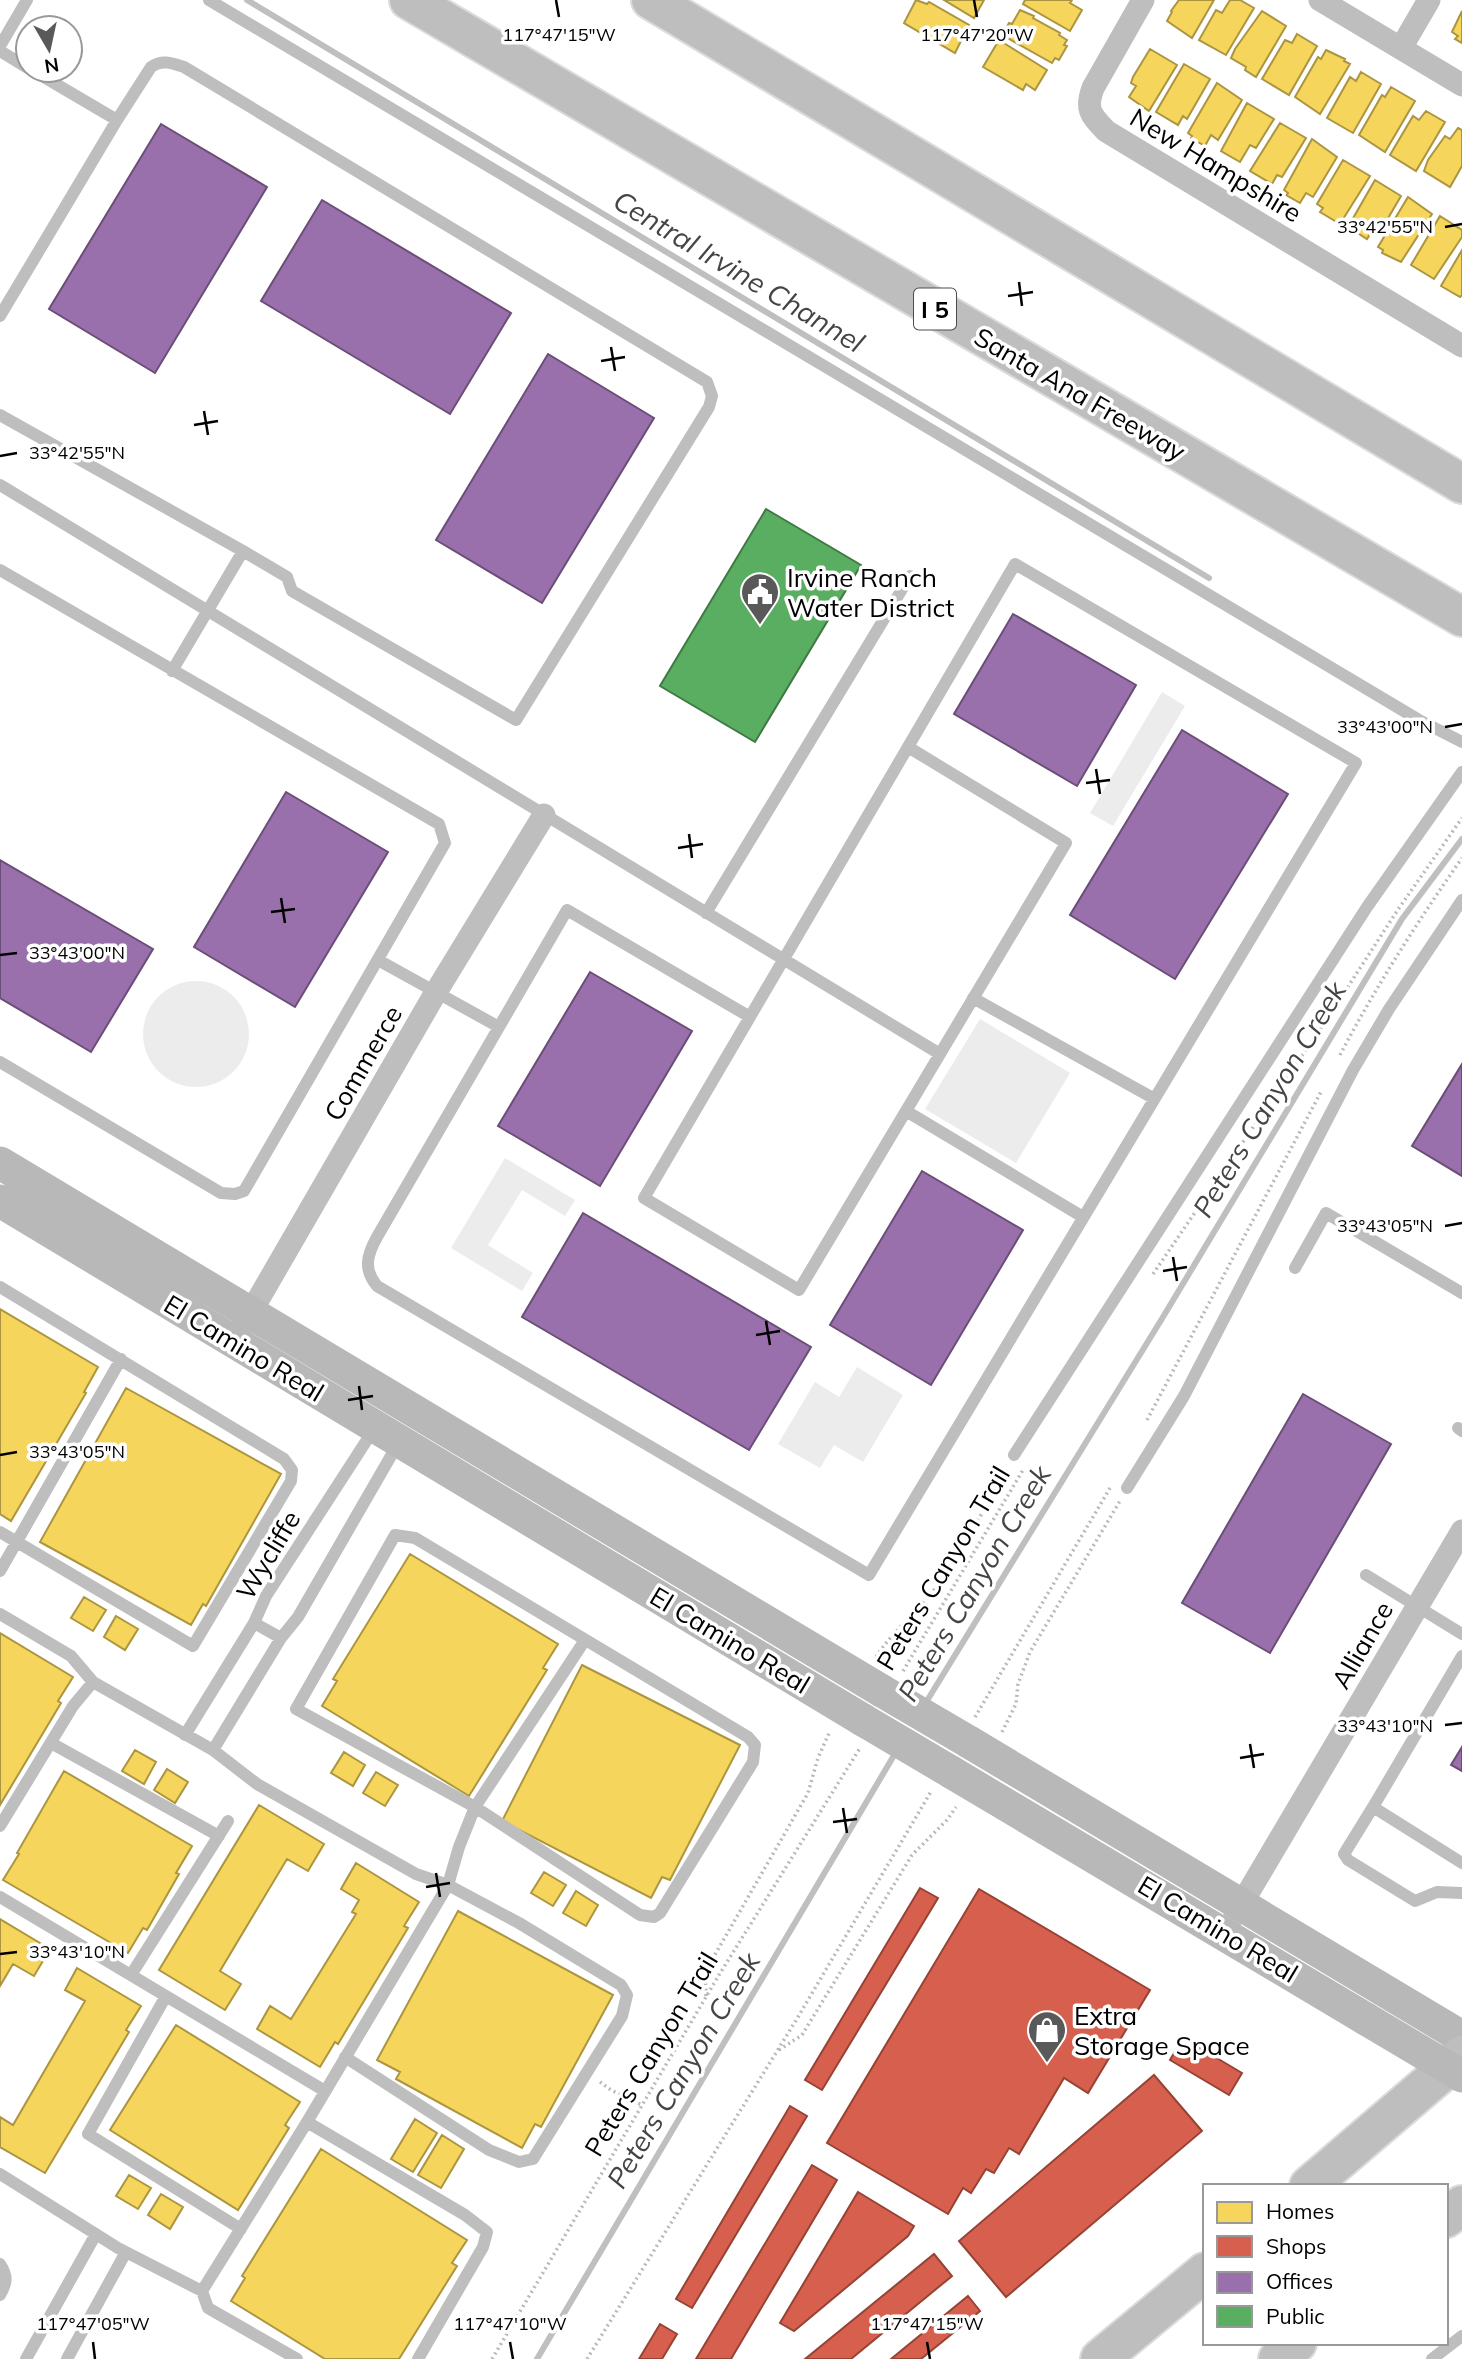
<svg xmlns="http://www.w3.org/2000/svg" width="1462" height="2359" font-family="Mulish,sans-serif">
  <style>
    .green { fill: #ececec }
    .homes { fill: #f6d55c; stroke: #ac9540; stroke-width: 2 }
    .shops { fill: #d6604d; stroke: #964336; stroke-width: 2 }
    .offices { fill: #9970ab; stroke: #6b4e78; stroke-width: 2 }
    .public { fill: #5aae61; stroke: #3f7a44; stroke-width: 2 }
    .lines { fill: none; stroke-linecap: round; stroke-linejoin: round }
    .stream { stroke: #bfbfbf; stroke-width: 6 }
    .motorway-casing { stroke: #dbdbdb; stroke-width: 42 }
    .path { stroke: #b9b9b9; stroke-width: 3.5; stroke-dasharray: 2 3.5; stroke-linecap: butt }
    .service { stroke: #bebebe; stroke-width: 12 }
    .minor { stroke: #bebebe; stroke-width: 23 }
    .secondary { stroke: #b8b8b8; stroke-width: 33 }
    .motorway { stroke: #bebebe; stroke-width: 38 }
    .secondary-bridge { stroke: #b8b8b8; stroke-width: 33 }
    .ticks { fill: none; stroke: #000; stroke-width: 2.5 }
    .labels { text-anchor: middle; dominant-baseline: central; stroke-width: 7; stroke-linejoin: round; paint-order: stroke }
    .shield { fill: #fff; stroke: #4c4c4c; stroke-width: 2 }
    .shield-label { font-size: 24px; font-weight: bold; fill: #000 }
    .street-label { font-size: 26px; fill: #000; stroke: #fff }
    .poi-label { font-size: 26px; fill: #000; stroke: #fff; text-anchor: start }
    .water-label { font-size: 28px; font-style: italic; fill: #444; stroke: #fff }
    .ticks-label { font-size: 18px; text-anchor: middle; fill: #000; stroke: #fff; stroke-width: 7; stroke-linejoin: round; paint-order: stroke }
  </style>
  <rect width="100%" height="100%" fill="#fff"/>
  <path class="green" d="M 1162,692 L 1185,706 L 1113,826 L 1090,813 Z
    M143 1034a53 53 0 1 1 106 0a53 53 0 1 1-106 0Z
    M 980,1019 L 1070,1073 L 1016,1163 L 925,1109 Z
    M 505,1158 L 575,1200 L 565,1216 L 522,1190 L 488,1245 L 533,1273 L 522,1291 L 451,1248 Z
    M 857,1367 L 903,1395 L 863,1462 L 834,1445 L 820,1468 L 778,1444 L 815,1382 L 839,1397 Z"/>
  <path class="homes" d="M 916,0 L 927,4 L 929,2 L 969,25 L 955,53 L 904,23 Z
    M 944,0 L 984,0 L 974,18 Z
    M 1025,0 L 1072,0 L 1070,3 L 1082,10 L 1070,31 L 1023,4 Z
    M 1179,0 L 1214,0 L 1192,38 L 1167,21 L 1172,12 L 1171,11 Z
    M 1230,0 L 1240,0 L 1254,8 L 1226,55 L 1199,40 L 1216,10 L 1222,13 Z
    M 1020,10 L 1034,16 L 1033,18 L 1060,33 L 1059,35 L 1067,40 L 1064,45 L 1067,46 L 1059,60 L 1055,58 L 1052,63 L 1002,35 L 1009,23 L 1012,24 Z
    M 1262,11 L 1286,26 L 1256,77 L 1245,70 L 1246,67 L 1231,58 L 1235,49 Z
    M 1462,11 L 1462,43 L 1455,39 L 1458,36 L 1452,32 Z
    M 1297,34 L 1317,46 L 1289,95 L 1262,79 L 1285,40 L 1292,43 Z
    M 999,40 L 1047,70 L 1035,90 L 1026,84 L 1023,90 L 983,67 Z
    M 1150,49 L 1177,65 L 1149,111 L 1129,97 L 1136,86 L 1131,83 L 1133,77 Z
    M 1326,50 L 1345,59 L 1344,61 L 1350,64 L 1320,114 L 1295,97 L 1318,57 L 1321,59 Z
    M 1184,64 L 1210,79 L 1187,119 L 1183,116 L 1178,125 L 1156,112 Z
    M 1361,72 L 1381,84 L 1353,133 L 1327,118 L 1350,77 L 1356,81 Z
    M 1217,83 L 1242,100 L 1218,140 L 1211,135 L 1205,146 L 1191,138 L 1192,136 L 1188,133 Z
    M 1391,87 L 1415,101 L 1385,152 L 1359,135 L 1382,95 L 1385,97 Z
    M 1247,103 L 1274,119 L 1256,148 L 1250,145 L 1240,162 L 1221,151 Z
    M 1426,111 L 1445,122 L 1416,171 L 1390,155 L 1413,116 L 1419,120 Z
    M 1280,123 L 1306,138 L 1282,177 L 1277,175 L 1272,184 L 1250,171 Z
    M 1458,128 L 1462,130 L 1462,166 L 1450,187 L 1424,171 L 1428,160 L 1445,136 L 1450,139 Z
    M 1312,139 L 1337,157 L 1313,197 L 1306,193 L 1300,203 L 1286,195 L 1288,193 L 1284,190 Z
    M 1343,160 L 1370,176 L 1340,224 L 1320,212 L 1323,208 L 1317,204 Z
    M 1375,180 L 1401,196 L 1384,225 L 1378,221 L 1367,239 L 1348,227 Z
    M 1408,197 L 1432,214 L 1401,262 L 1382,253 L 1383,250 L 1378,247 Z
    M 1440,216 L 1462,230 L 1462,237 L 1434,279 L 1411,265 Z
    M 1462,250 L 1462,295 L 1460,297 L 1441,286 Z
    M 0,1309 L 98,1367 L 84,1392 L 86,1393 L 11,1521 L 0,1514 Z
    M 126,1388 L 281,1474 L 206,1606 L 203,1604 L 191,1625 L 40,1542 Z
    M 410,1554 L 558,1644 L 543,1668 L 547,1670 L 469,1796 L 322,1706 L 337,1681 L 333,1679 Z
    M 84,1597 L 106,1610 L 93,1631 L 71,1618 Z
    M 116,1616 L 138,1629 L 125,1650 L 104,1637 Z
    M 0,1633 L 73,1677 L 58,1701 L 61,1703 L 0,1805 Z
    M 582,1665 L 740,1745 L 670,1880 L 662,1877 L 651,1898 L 502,1821 Z
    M 135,1750 L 156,1762 L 144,1784 L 122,1771 Z
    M 344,1752 L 365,1765 L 353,1786 L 331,1773 Z
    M 167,1769 L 188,1782 L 175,1803 L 154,1790 Z
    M 64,1771 L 192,1846 L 176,1873 L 179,1874 L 147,1930 L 143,1928 L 128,1953 L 3,1880 L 19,1854 L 17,1853 Z
    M 376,1772 L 398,1785 L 385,1806 L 363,1793 Z
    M 259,1805 L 324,1844 L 308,1871 L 287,1859 L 220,1971 L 241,1984 L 225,2010 L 159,1970 Z
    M 356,1863 L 419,1902 L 404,1926 L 408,1928 L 338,2044 L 335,2042 L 320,2067 L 257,2029 L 270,2006 L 291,2019 L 356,1914 L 352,1912 L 359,1900 L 341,1889 Z
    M 544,1872 L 566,1885 L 553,1906 L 531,1893 Z
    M 576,1891 L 598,1905 L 586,1926 L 563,1913 Z
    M 458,1911 L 613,1995 L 541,2127 L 535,2124 L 522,2148 L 396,2079 L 400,2072 L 377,2060 Z
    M 0,1919 L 50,1949 L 34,1976 L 13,1964 L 0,1986 Z
    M 77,1968 L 141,2006 L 126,2030 L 129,2032 L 45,2173 L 0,2147 L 0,2117 L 13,2125 L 85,2001 L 65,1990 Z
    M 176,2025 L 300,2102 L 285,2125 L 289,2128 L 238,2210 L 110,2130 Z
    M 415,2119 L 437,2133 L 413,2172 L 391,2159 Z
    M 442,2135 L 464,2149 L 441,2188 L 418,2175 Z
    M 321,2149 L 467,2240 L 452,2263 L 457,2266 L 399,2359 L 325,2359 L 231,2301 L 245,2278 L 242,2276 Z
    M 129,2175 L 151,2188 L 138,2209 L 116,2196 Z
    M 161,2194 L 183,2207 L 170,2229 L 148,2215 Z"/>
  <path class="shops" d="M 920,1888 L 938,1898 L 822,2090 L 805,2080 Z
    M 979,1889 L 1150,1990 L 1088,2093 L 1064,2078 L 1019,2154 L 1009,2148 L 994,2173 L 986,2169 L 971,2193 L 963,2188 L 948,2214 L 827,2143 Z
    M 1183,2038 L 1242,2073 L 1229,2095 L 1170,2060 Z
    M 1154,2075 L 1202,2131 L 1006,2297 L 959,2241 Z
    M 790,2106 L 807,2116 L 692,2308 L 676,2299 Z
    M 812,2165 L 837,2180 L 731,2359 L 696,2359 Z
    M 858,2192 L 914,2226 L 908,2236 L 794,2331 L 780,2323 Z
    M 934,2254 L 952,2276 L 851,2359 L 805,2359 Z
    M 968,2296 L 980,2311 L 921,2359 L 891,2359 Z
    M 660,2324 L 677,2334 L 662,2359 L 639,2359 Z"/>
  <path class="offices" d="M 161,124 L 267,187 L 155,373 L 49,309 Z
    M 322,200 L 511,313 L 450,414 L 261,301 Z
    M 548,354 L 654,418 L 542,603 L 436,540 Z
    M 1013,614 L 1136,685 L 1077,786 L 954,714 Z
    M 1182,730 L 1288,794 L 1175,979 L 1070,915 Z
    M 286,792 L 388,852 L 295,1007 L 194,947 Z
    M 0,860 L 153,949 L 91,1052 L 0,998 Z
    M 590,972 L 692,1031 L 600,1186 L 498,1126 Z
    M 1462,1064 L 1462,1176 L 1412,1146 Z
    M 922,1171 L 1023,1230 L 931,1385 L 830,1325 Z
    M 583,1213 L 811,1347 L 749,1450 L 522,1317 Z
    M 1303,1394 L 1391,1444 L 1270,1653 L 1182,1603 Z
    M 1462,1747 L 1462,1771 L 1451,1765 Z"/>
  <path class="public" d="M 766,509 L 861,565 L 755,742 L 660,686 Z"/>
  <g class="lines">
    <path class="stream" d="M 247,0 L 1209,578
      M 925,1704 L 1163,1317 L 1402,919 L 1462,839
      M 537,2359 L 896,1752"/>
    <defs>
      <path id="motorway" d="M 409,0 L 1462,617
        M 651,0 L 1462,484
        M 1309,2186 L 1462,2055
        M 1446,2218 L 1462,2205
        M 1100,2359 L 1205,2272
        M 1278,2359 L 1297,2343"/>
    </defs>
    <use href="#motorway" class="motorway-casing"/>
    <path class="path" d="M 1340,1055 C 1376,986 1418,921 1462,858
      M 1153,1274 L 1331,1013 L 1397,911 L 1462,818
      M 1147,1420 L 1322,1090
      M 876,1657 C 894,1629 921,1609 940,1582 C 965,1548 985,1506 1006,1469
      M 903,1671 L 1023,1470
      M 975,1717 L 1110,1488
      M 1002,1732 L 1016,1704 L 1018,1684 L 1030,1652 L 1120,1501
      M 706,1996 L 705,1972 L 808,1793 L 818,1758 L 830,1731
      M 779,2050 L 802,2035 L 912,1855 L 947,1820 L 956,1807
      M 600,2082 L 611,2090 L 642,2105
      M 492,2359 L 719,1975 L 860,1748
      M 587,2359 L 795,2022 L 932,1790"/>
    <path class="service" d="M 209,0 L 1419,720 L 1462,742
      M 0,46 L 27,0
      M 0,51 L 28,68
      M 32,70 L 117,120
      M 0,316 L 117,120 L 151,67 C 162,59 172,63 184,67 L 707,382 L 712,396 L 709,407 L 516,720 L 292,591 L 287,577 L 243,551 L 0,415
      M 0,485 L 940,1054
      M 0,570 L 439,824 L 445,843 L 244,1191 L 235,1194 L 221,1193 L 0,1062
      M 172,671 L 243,551
      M 706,913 L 910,576
      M 378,960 L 499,1027
      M 973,998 L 1153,1098
      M 750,1017 L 567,910 L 377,1237 C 367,1255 363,1269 377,1286 L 869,1575 L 1356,763 L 1015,564 C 891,775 768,987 644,1198 L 799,1290 L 1066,843 L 908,747
      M 906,1111 L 1083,1217
      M 1295,1268 L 1326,1213 L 1462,1293
      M 0,1287 L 284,1459 L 292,1470 L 291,1481 L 193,1646 L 0,1532
      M 1458,1428 L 1462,1431
      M 1014,1455 L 1367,907 L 1462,772
      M 1127,1488 L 1184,1396 L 1353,1070 L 1389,1009 L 1462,900
      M 395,1535 L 415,1538 L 748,1737 L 755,1745 L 753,1762 L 660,1913 L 654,1917 L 640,1915 L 475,1807 L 296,1709 Z
      M 0,1571 L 121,1359
      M 1366,1575 L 1462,1634
      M 0,1614 L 71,1656 L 93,1682 L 213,1750 L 257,1784 L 416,1874 L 448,1885 L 519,1923 L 621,1985 L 627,1995 L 622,2016 L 533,2159 L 519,2162 L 489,2150 L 345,2057
      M 254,1623 L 281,1638
      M 1462,1656 L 1373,1807 L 1462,1863
      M 185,1735 L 254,1623 L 266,1596 L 374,1429
      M 51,1743 L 219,1836
      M 213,1750 L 281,1638 L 298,1617 L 399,1442
      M 1373,1807 L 1344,1854 L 1348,1860 L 1415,1901 L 1437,1892 L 1462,1893
      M 0,1826 L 73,1706 L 93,1682
      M 0,1897 L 325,2091
      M 131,1975 L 228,1821
      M 166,1996 L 88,2134 L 241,2229
      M 307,2122 L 465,2215 L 487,2232 L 483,2247 L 418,2359
      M 0,2174 L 118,2248 L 202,2291 L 208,2308 L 297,2359
      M 0,2264 C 8,2276 7,2283 0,2295
      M 202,2291 L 307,2122 L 448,1885 L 459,1847 L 475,1807 L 585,1640
      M 26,2359 L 96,2234
      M 67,2359 L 126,2252
      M 1432,2359 L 1462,2336"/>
    <path class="minor" d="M 1143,0 L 1093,88 C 1085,110 1091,115 1106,131 L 1462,346
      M 1320,0 L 1462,85
      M 1401,48 L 1429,0
      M 244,1324 L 436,992 L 544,815
      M 1235,1915 L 1462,1531"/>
    <path class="secondary" d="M 0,1163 L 882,1691
      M 0,1201 L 863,1720
      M 969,1742 L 1462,2037
      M 951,1772 L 1366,2019"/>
    <use href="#motorway" class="motorway"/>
    <path class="secondary-bridge" d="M 882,1691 L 969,1742
      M 863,1720 L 951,1772
      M 1366,2019 L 1462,2076"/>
  </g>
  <path class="ticks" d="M 556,0 L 559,17M 974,0 L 977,17M 1445,227 L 1462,224M 1019,282 L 1022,306M 1008,296 L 1033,292M 611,347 L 615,371M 601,361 L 625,357M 204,411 L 208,435M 194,425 L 218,421M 0,456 L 17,453M 1445,727 L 1462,724M 1096,769 L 1100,794M 1086,783 L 1110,780M 689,834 L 692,858M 678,848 L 703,844M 281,898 L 285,923M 271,912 L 295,909M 0,955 L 17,953M 1445,1226 L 1462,1223M 1173,1257 L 1177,1281M 1163,1271 L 1187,1267M 766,1321 L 770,1345M 756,1335 L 780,1331M 359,1386 L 362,1410M 348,1400 L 373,1396M 0,1455 L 17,1452M 1445,1725 L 1462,1723M 1250,1744 L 1254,1768M 1240,1758 L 1264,1754M 843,1808 L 847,1833M 833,1822 L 857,1819M 436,1873 L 440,1897M 426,1887 L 450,1883M 0,1954 L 17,1952M 93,2342 L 95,2359M 510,2342 L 513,2359M 927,2342 L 930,2359"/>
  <defs>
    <symbol id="civic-pin" viewBox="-11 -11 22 30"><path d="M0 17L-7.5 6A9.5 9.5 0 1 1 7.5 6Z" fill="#595959" stroke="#fff"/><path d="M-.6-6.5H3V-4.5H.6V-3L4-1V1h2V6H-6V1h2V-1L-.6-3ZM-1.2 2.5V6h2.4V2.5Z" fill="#fff"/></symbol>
    <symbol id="shop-pin" viewBox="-11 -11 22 30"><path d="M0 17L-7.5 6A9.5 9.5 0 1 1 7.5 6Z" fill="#595959" stroke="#fff"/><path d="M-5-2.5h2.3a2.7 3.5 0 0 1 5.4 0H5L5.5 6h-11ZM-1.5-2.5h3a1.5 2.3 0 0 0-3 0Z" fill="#fff"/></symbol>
  </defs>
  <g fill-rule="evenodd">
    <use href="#civic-pin" x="738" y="570" width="44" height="60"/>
    <use href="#shop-pin" x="1025" y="2008" width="44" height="60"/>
  </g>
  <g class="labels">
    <rect class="shield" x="914" y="288.5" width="42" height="41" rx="5"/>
    <g class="shield-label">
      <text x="935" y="309">I 5</text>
    </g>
    <g class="street-label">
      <text transform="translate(1216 165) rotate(31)">New Hampshire</text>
      <text transform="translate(1080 394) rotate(30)">Santa Ana Freeway</text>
      <text transform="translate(363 1063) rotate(-60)">Commerce</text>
      <text transform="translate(244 1348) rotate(31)">El Camino Real</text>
      <text transform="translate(268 1555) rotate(-59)">Wycliffe</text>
      <text transform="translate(943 1568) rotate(-59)">Peters Canyon Trail</text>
      <text transform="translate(730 1640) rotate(31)">El Camino Real</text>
      <text transform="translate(1362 1645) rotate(-60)">Alliance</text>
      <text transform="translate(1218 1929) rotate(31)">El Camino Real</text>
      <text transform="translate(651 2054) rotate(-59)">Peters Canyon Trail</text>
    </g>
    <g class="poi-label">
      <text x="787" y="577">Irvine Ranch<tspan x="787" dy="30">Water District</tspan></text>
      <text x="1074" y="2015">Extra<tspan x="1074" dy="30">Storage Space</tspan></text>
    </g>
    <g class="water-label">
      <text transform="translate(739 271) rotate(31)">Central Irvine Channel</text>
      <text transform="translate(1269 1099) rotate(-59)">Peters Canyon Creek</text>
      <text transform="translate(974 1583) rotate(-59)">Peters Canyon Creek</text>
      <text transform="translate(683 2070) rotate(-59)">Peters Canyon Creek</text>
    </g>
  </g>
  <g class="ticks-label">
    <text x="559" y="41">117°47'15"W</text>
    <text x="977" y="41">117°47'20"W</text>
    <text x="1385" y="233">33°42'55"N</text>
    <text x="77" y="459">33°42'55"N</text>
    <text x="1385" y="733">33°43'00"N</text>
    <text x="77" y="959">33°43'00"N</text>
    <text x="1385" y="1232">33°43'05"N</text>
    <text x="77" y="1458">33°43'05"N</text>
    <text x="1385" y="1732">33°43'10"N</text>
    <text x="77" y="1958">33°43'10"N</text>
    <text x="93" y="2330">117°47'05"W</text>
    <text x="510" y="2330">117°47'10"W</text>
    <text x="927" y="2330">117°47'15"W</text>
  </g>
  <rect x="1203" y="2184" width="245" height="161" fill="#ffffff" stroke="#999999" stroke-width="2"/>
  <rect x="1217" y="2202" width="35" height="21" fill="#f6d55c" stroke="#999999" stroke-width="2"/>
  <text x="1266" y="2219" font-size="21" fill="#000000">Homes</text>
  <rect x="1217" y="2236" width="35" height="21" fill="#d6604d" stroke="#999999" stroke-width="2"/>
  <text x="1266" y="2254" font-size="21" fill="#000000">Shops</text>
  <rect x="1217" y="2272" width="35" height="21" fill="#9970ab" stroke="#999999" stroke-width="2"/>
  <text x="1266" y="2289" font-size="21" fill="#000000">Offices</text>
  <rect x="1217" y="2306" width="35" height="21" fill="#5aae61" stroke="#999999" stroke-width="2"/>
  <text x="1266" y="2324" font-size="21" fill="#000000">Public</text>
  <g transform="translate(49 49) rotate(171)"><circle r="33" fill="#ffffff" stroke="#999999" stroke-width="2"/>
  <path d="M0-5L12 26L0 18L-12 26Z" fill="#595959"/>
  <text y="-10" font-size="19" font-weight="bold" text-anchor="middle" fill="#000000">N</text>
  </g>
</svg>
